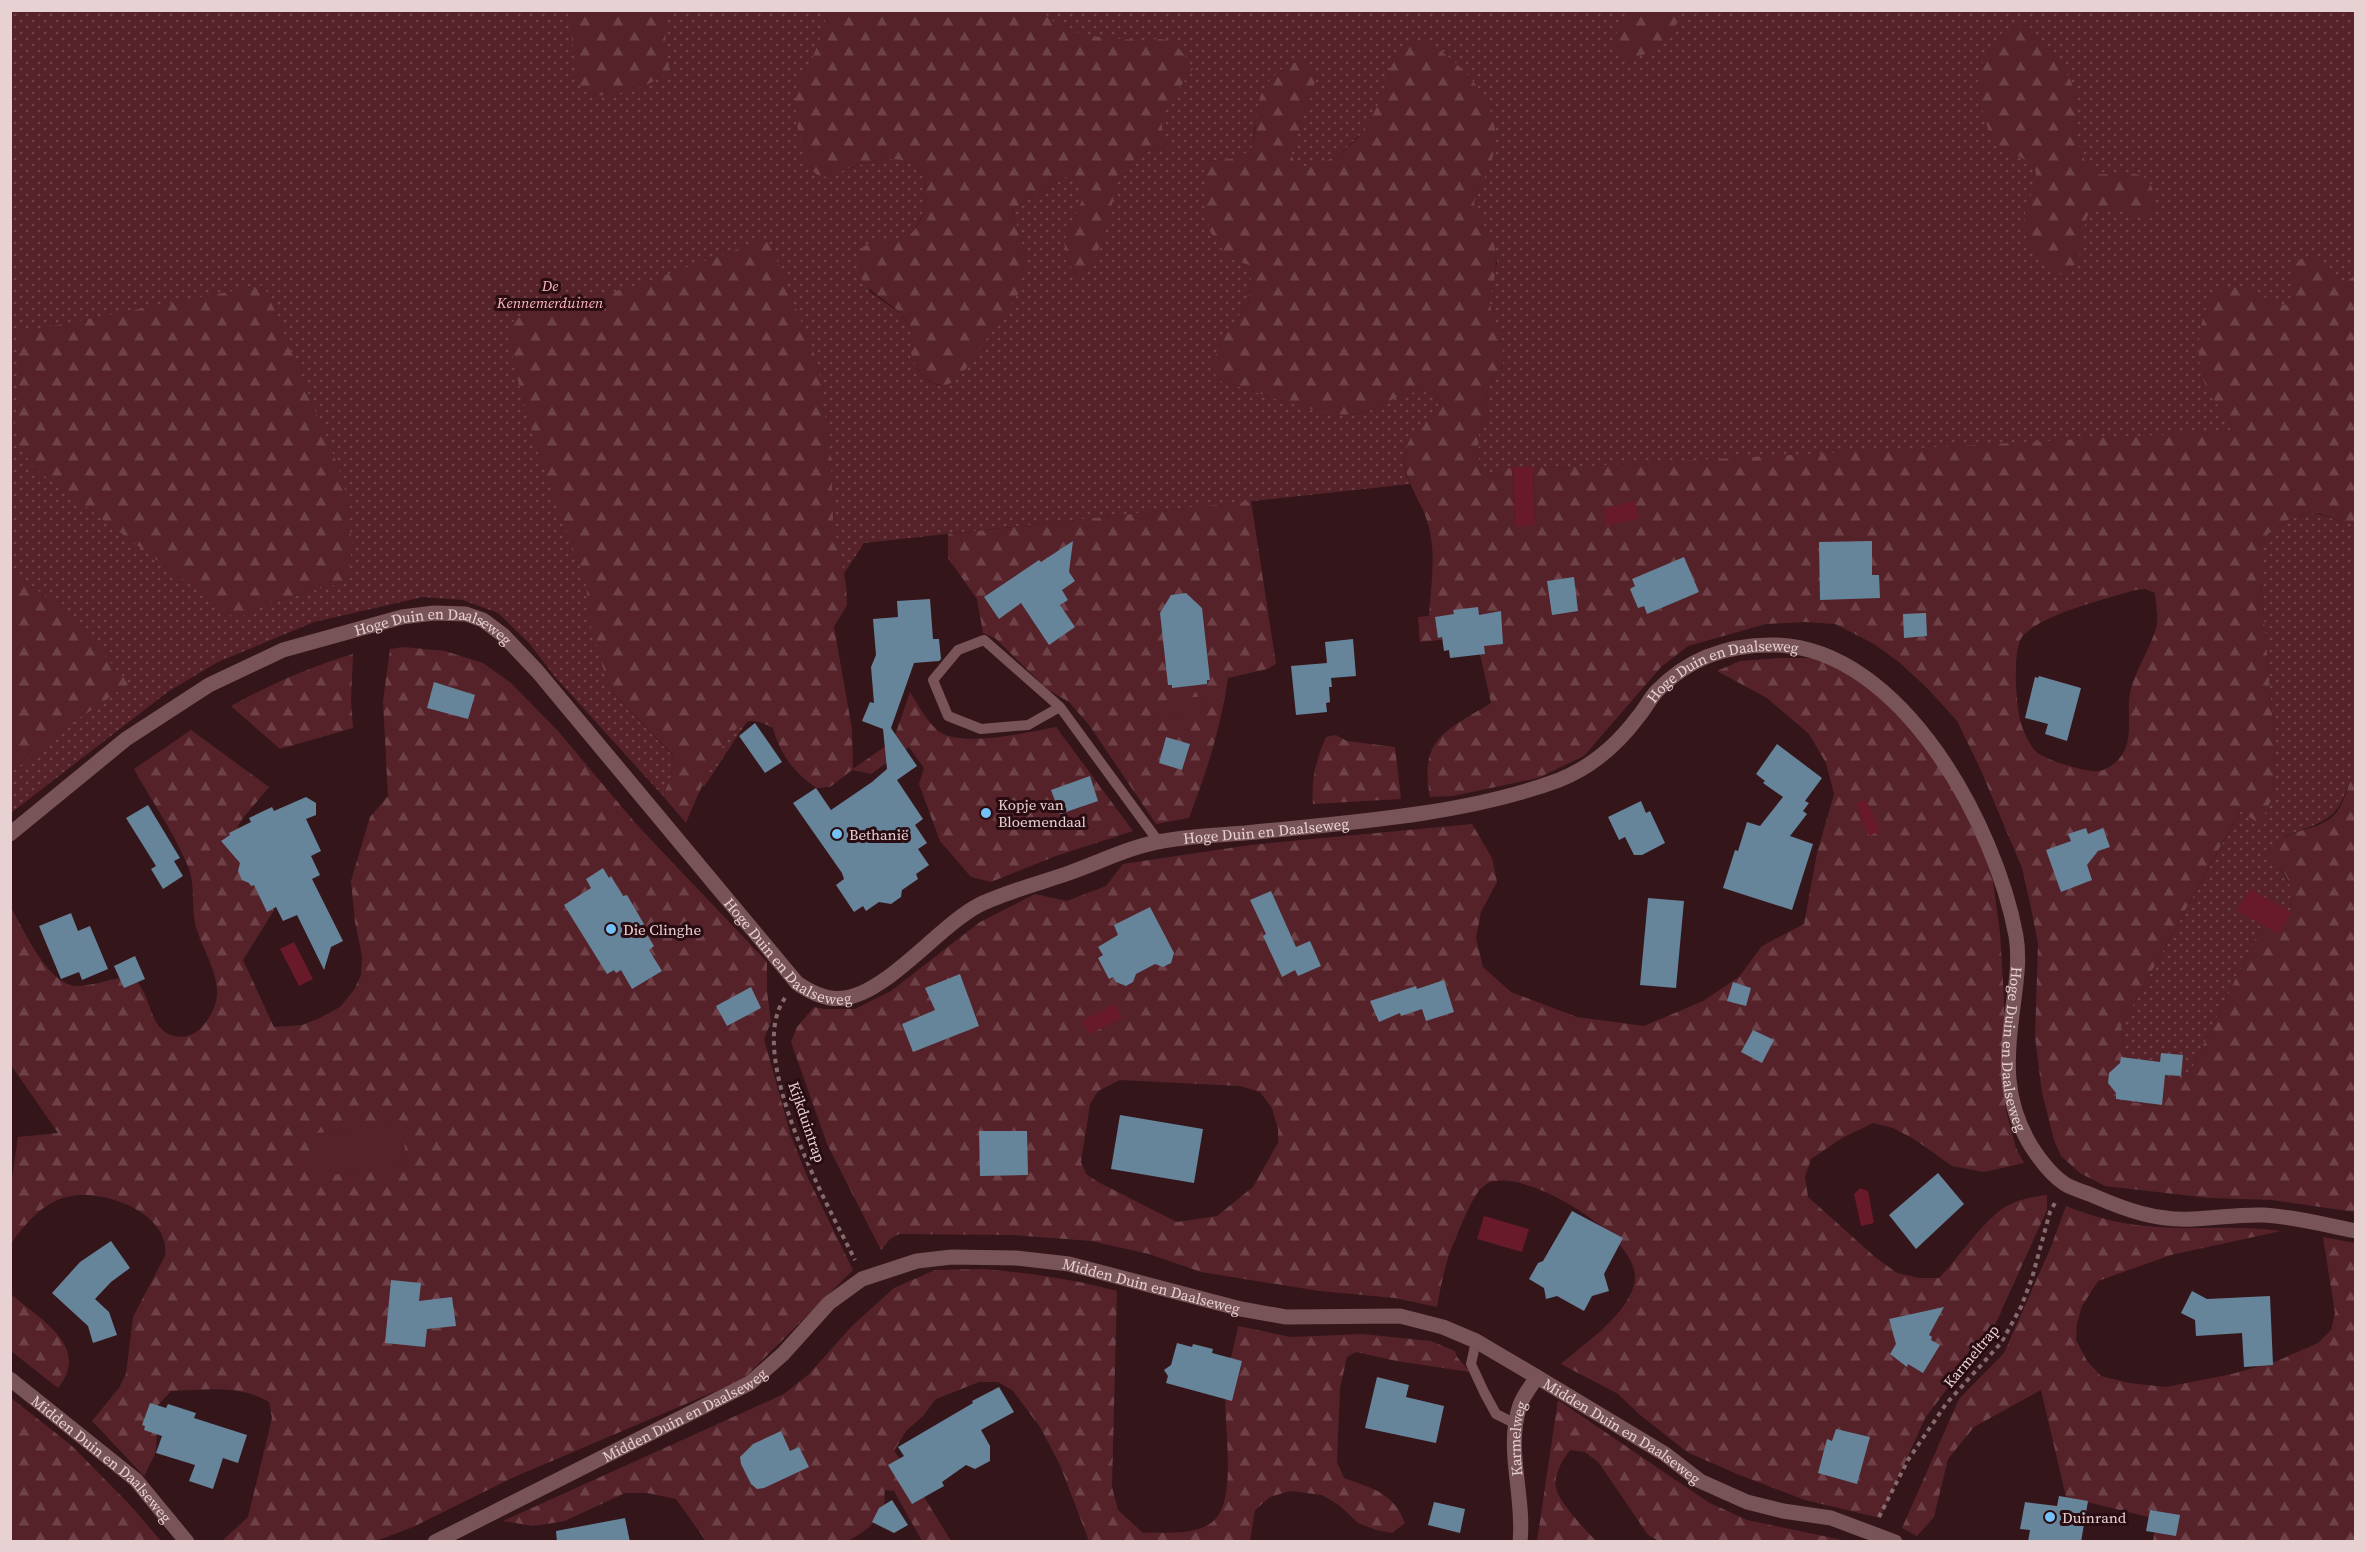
<svg xmlns="http://www.w3.org/2000/svg" width="2366" height="1552" font-family="'Source Serif 4',serif">
  <style>
    .grass { fill: url(#grass-dots); fill-rule: evenodd }
    .forest { fill: url(#forest-firs); fill-rule: evenodd }
    .garden { fill: #56222a }
    .water { fill: #681a2b }
    .building { fill: #66859b }
    .lines { fill: none; stroke-linecap: round; stroke-linejoin: round }
    .path { stroke: #84696d; stroke-width: 4; stroke-dasharray: 4.5 4.5; stroke-linecap: butt }
    .service { stroke: #785357; stroke-width: 10 }
    .minor { stroke: #785357; stroke-width: 15 }
    .poi-dot { fill: #73c1f5; stroke: #290c11; stroke-width: 2 }
    .labels { text-anchor: middle; dominant-baseline: central; stroke-width: 6; stroke-linejoin: round; paint-order: stroke }
    .park-label { font-size: 15px; font-style: italic; fill: #feb6be; stroke: #290c11 }
    .street-label { font-size: 15px; fill: #e7d1d3; stroke: #290c11 }
    .poi-label { font-size: 15px; fill: #e7d1d3; stroke: #290c11; text-anchor: start }
  </style>
  <defs>
    <pattern id="grass-dots" width="8" height="8" patternUnits="userSpaceOnUse" patternTransform="scale(1.5)"><rect width="8" height="8" fill="#56222a"/><path d="M2 2h.1M6 6h.1" fill="none" stroke="#6e4148" stroke-width="1.8" stroke-linecap="round"/></pattern>
    <pattern id="forest-firs" width="22" height="20" patternUnits="userSpaceOnUse" patternTransform="scale(1.5)"><rect width="22" height="20" fill="#56222a"/><path d="M5 1l3.5 6h-7zM16 11l3.5 6h-7z" fill="#6e4148"/></pattern>
  </defs>
  <rect width="100%" height="100%" fill="#34151a"/>
  <path class="grass" d="M 10,11 L 2355,11 L 2355,427 L 1553,468 L 1512,467 L 1491,475 L 1480,465 L 1478,452 L 1479,434 L 1487,423 L 1489,416 L 1486,402 L 1488,388 L 1493,375 L 1503,366 L 1500,339 L 1494,326 L 1489,301 L 1497,262 L 1493,242 L 1475,212 L 1474,202 C 1486,173 1503,143 1490,112 L 1358,136 C 1346,150 1320,172 1300,167 C 1293,165 1293,157 1289,153 C 1278,143 1266,134 1255,125 L 1253,144 L 1250,152 L 1230,159 L 1203,161 L 1239,261 L 1249,265 L 1251,279 L 1248,302 L 1218,347 L 1218,380 C 1252,390 1326,419 1358,414 C 1387,409 1404,383 1436,395 L 1440,402 C 1423,433 1392,442 1410,484 L 864,543 L 704,787 L 606,675 L 613,693 L 673,756 L 671,777 L 663,796 L 556,678 L 529,643 L 498,613 L 463,600 L 423,597 L 314,622 L 218,662 L 169,691 L 11,813 ZM 1161,132 L 1169,147 L 1145,152 L 1120,170 L 1114,192 L 1077,276 L 1068,262 L 1064,243 L 1083,200 L 1080,180 L 1067,176 L 1012,210 L 1027,260 L 963,373 L 940,386 L 928,381 L 918,370 L 910,327 L 900,313 L 869,291 L 876,241 C 885,241 895,243 904,239 C 927,226 938,170 906,161 C 884,154 850,168 830,176 L 819,158 ZM 349,569 L 348,581 L 275,601 L 249,612 Z
    M 2307,513 C 2324,512 2339,524 2355,522 L 2356,764 C 2337,818 2338,818 2284,836 L 2280,867 L 2292,889 L 2291,912 L 2263,923 L 2191,1070 L 2182,1078 L 2160,1106 L 2108,1099 L 2112,1070 L 2134,1072 L 2125,1051 L 2121,1027 L 2241,810 L 2273,796 L 2275,746 L 2261,583 L 2261,547 L 2268,534 L 2288,520 Z"/>
  <path class="forest" d="M 1636,10 L 1681,11 C 1675,38 1652,56 1625,60 L 1614,50 L 1617,31 Z
    M 568,11 L 667,11 L 665,47 L 669,61 L 669,72 C 643,89 625,94 594,96 L 578,84 Z
    M 827,11 L 1043,11 C 1064,38 1110,39 1142,40 C 1149,40 1158,38 1165,40 C 1179,44 1186,57 1193,69 C 1175,98 1149,112 1169,147 L 1145,152 L 1120,170 C 1113,194 1103,268 1077,276 L 1068,262 L 1064,243 L 1082,200 L 1079,180 L 1067,176 L 1012,210 L 1027,260 L 1018,294 L 963,373 C 960,376 957,380 953,382 C 933,393 915,371 911,353 C 909,344 913,334 909,326 C 895,294 843,294 863,247 C 867,245 872,242 876,241 C 885,239 894,243 903,239 C 924,229 931,193 922,174 C 911,150 869,161 850,168 C 843,170 836,175 829,176 C 821,178 814,174 810,167 C 799,149 791,103 799,82 C 802,74 809,67 812,59 C 819,43 824,27 827,11 Z
    M 2020,26 C 2037,32 2041,38 2051,52 C 2059,63 2069,74 2073,87 C 2083,117 2068,150 2096,174 C 2120,176 2153,163 2154,200 C 2155,209 2152,215 2144,218 L 2118,209 L 2092,208 C 2076,230 2092,258 2063,274 C 2048,270 2040,263 2032,249 C 2010,213 2042,189 2035,170 C 2029,156 2007,155 1997,144 C 1989,135 1988,127 1984,116 C 1980,99 1973,78 1983,62 C 1985,58 1989,55 1991,51 C 2001,33 1998,32 2020,26 Z
    M 1423,41 C 1459,58 1501,102 1495,146 C 1492,165 1481,185 1474,202 C 1476,219 1490,229 1494,244 C 1497,256 1496,268 1494,281 C 1493,288 1489,296 1490,303 C 1492,325 1506,343 1503,366 L 1493,375 L 1488,388 L 1486,402 L 1489,416 L 1487,423 L 1479,434 L 1478,452 L 1480,465 L 1491,475 L 1512,467 L 1515,526 L 1535,525 L 1533,467 L 1553,468 L 2231,431 C 2226,414 2214,402 2206,386 C 2193,358 2199,322 2211,295 C 2254,275 2251,299 2287,305 C 2299,295 2291,280 2291,266 C 2310,247 2323,263 2335,280 L 2345,282 L 2355,276 L 2355,522 L 2344,522 L 2318,513 L 2307,513 L 2288,520 L 2268,534 L 2261,547 L 2261,583 L 2275,746 L 2273,796 L 2260,824 L 2240,811 L 2121,1027 L 2125,1051 L 2134,1073 L 2112,1070 L 2108,1099 L 2160,1106 L 2164,1076 L 2182,1078 L 2191,1070 L 2263,923 L 2291,912 C 2293,880 2287,875 2267,852 C 2284,826 2318,834 2336,813 C 2346,800 2350,780 2355,764 L 2355,1212 L 2272,1200 L 2209,1198 L 2105,1186 L 2080,1173 L 2061,1156 L 2054,1140 L 2042,1093 L 2035,1037 L 2038,944 L 2030,903 L 2022,868 L 1979,766 L 1957,721 L 1928,689 L 1899,662 L 1874,644 L 1835,624 L 1805,622 L 1766,624 L 1688,646 L 1661,667 L 1584,756 L 1538,778 L 1453,796 L 1430,797 C 1419,738 1446,731 1491,703 L 1476,636 L 1420,642 L 1418,617 L 1429,616 C 1431,582 1438,548 1425,515 C 1417,494 1398,471 1407,446 C 1413,429 1431,418 1440,402 L 1436,395 C 1404,383 1387,409 1357,414 C 1325,419 1252,390 1218,380 L 1212,368 L 1218,347 L 1248,302 L 1251,279 L 1249,265 L 1228,258 L 1209,230 L 1203,161 L 1230,159 L 1250,152 C 1262,122 1248,98 1277,73 C 1286,65 1291,63 1303,61 L 1314,69 L 1316,79 L 1291,155 C 1296,166 1300,168 1312,165 C 1340,160 1361,138 1374,113 C 1384,94 1386,71 1399,53 C 1405,44 1413,42 1423,41 ZM 2145,589 L 2155,593 C 2156,604 2159,619 2156,629 C 2149,651 2135,670 2130,693 C 2126,715 2135,740 2119,759 C 2115,764 2107,769 2100,771 C 2088,773 2044,760 2035,751 C 2030,745 2023,731 2021,723 C 2016,707 2012,650 2022,637 C 2041,614 2106,599 2135,590 Z
    M 758,242 L 768,242 L 774,253 L 818,364 L 831,458 L 833,521 L 846,584 L 847,605 L 834,627 L 852,729 L 853,769 L 893,741 L 910,692 C 918,705 926,720 937,730 C 958,749 1029,732 1056,727 L 1133,831 L 1056,856 L 991,882 L 971,877 L 940,841 L 919,784 L 924,768 L 909,747 L 871,774 L 852,770 L 830,787 L 817,788 C 794,773 780,754 773,728 C 765,724 755,719 746,722 C 723,731 696,800 686,823 L 663,796 L 671,777 L 673,755 L 613,693 L 604,671 L 591,627 L 586,584 L 539,456 L 520,389 L 508,337 L 509,324 L 520,317 L 631,287 Z
    M 264,285 L 338,466 L 347,497 L 352,545 L 348,581 L 275,601 L 236,619 L 35,469 L 20,448 L 15,425 L 18,380 L 16,333 Z
    M 1251,501 L 1276,664 L 1267,669 L 1228,678 C 1221,727 1207,771 1189,818 L 1156,824 L 1089,725 L 1069,702 L 1047,689 L 995,638 L 983,633 L 977,599 L 948,558 L 948,534 Z
    M 11,568 L 77,623 L 129,684 L 77,720 L 11,773 Z
    M 403,647 L 445,651 L 483,663 L 511,683 L 558,731 L 637,825 L 767,962 L 767,991 L 771,1022 L 764,1039 L 791,1136 L 807,1176 L 853,1270 L 742,1380 L 512,1478 L 413,1527 L 376,1541 L 222,1541 L 248,1517 L 272,1418 L 269,1402 C 240,1384 203,1390 171,1391 L 158,1405 L 156,1452 L 144,1476 L 92,1421 L 119,1388 L 126,1374 L 133,1317 L 165,1256 C 172,1212 98,1186 63,1198 C 39,1206 26,1224 11,1243 L 11,1185 L 18,1137 L 58,1133 L 11,1065 L 10,906 C 24,929 47,985 77,986 C 95,986 113,977 132,977 C 152,992 148,1028 171,1035 C 182,1039 193,1036 201,1028 C 234,991 208,966 196,927 C 191,907 196,883 187,864 C 173,831 151,800 134,769 L 191,730 L 269,787 L 243,818 L 238,826 L 236,840 L 274,910 L 243,960 L 274,1027 L 302,1025 L 320,1018 L 340,1007 L 354,990 L 361,975 L 362,956 L 355,922 L 351,881 L 370,817 L 388,796 L 383,701 L 390,649 Z
    M 353,654 L 351,700 L 353,728 L 280,749 L 231,706 C 271,684 310,667 353,654 Z
    M 1779,658 L 1824,658 L 1844,667 L 1912,721 L 1971,814 L 1993,881 L 2000,933 L 2004,999 L 2005,1107 L 2016,1148 L 2024,1163 L 1984,1172 L 1952,1166 L 1914,1139 L 1893,1128 L 1873,1123 L 1842,1138 L 1811,1159 L 1805,1177 L 1808,1197 L 1875,1257 L 1897,1273 L 1919,1278 L 1939,1278 C 1960,1256 1978,1227 2002,1209 C 2015,1200 2032,1197 2047,1195 L 2047,1210 L 1994,1327 L 1925,1418 L 1880,1518 L 1805,1500 L 1737,1474 L 1687,1452 L 1639,1414 L 1618,1394 L 1561,1364 C 1584,1344 1635,1310 1635,1276 C 1635,1235 1526,1167 1488,1183 C 1485,1185 1480,1189 1478,1192 C 1469,1204 1453,1244 1448,1258 C 1443,1274 1440,1291 1437,1307 L 1395,1298 L 1319,1291 L 1201,1272 L 1149,1254 L 1091,1241 L 1013,1235 L 899,1234 L 890,1239 L 881,1250 L 827,1144 L 791,1042 L 797,1027 L 814,1007 L 824,1009 L 855,1009 L 891,991 L 980,922 L 1035,894 L 1067,901 L 1106,886 L 1123,864 L 1250,845 L 1472,824 L 1492,858 L 1497,882 L 1481,912 L 1476,938 L 1483,967 L 1511,992 L 1577,1017 L 1644,1026 L 1703,1001 L 1739,977 L 1762,946 L 1804,924 L 1817,853 L 1834,794 L 1826,763 L 1809,734 L 1767,698 L 1717,671 L 1740,661 ZM 1120,1080 L 1240,1086 L 1260,1092 L 1272,1108 L 1278,1129 L 1278,1143 L 1253,1187 L 1217,1216 L 1177,1222 L 1098,1182 L 1086,1174 L 1081,1162 L 1090,1104 L 1098,1091 Z
    M 1336,735 L 1347,741 L 1395,747 L 1401,799 L 1313,804 C 1311,779 1316,760 1326,737 Z
    M 2066,1206 C 2092,1216 2118,1224 2147,1226 C 2191,1231 2236,1224 2281,1231 L 2171,1255 L 2098,1281 L 2082,1306 L 2077,1323 L 2076,1340 L 2087,1361 L 2101,1376 L 2129,1383 L 2166,1387 L 2232,1374 L 2277,1361 L 2318,1343 L 2331,1330 L 2335,1313 L 2323,1237 L 2355,1243 L 2355,1541 L 2153,1541 L 2157,1519 L 2066,1497 L 2041,1390 L 1974,1427 L 1948,1459 L 1934,1517 L 1917,1536 L 1902,1528 L 1959,1399 L 2004,1353 L 2051,1247 Z
    M 984,1269 C 1030,1273 1073,1279 1117,1291 L 1112,1487 L 1118,1510 L 1143,1533 C 1164,1532 1192,1536 1211,1523 C 1240,1503 1222,1422 1226,1389 C 1228,1368 1234,1347 1238,1326 L 1291,1337 L 1362,1334 L 1431,1341 L 1455,1351 L 1457,1357 L 1470,1372 L 1396,1361 L 1356,1352 L 1347,1357 L 1340,1388 L 1337,1462 L 1344,1478 C 1373,1489 1393,1492 1405,1523 L 1392,1533 L 1376,1530 L 1358,1523 L 1339,1505 L 1322,1495 L 1290,1491 L 1270,1497 L 1255,1510 L 1250,1541 L 1089,1541 L 1060,1465 L 1040,1427 L 1013,1391 L 998,1382 L 979,1382 L 936,1399 L 923,1416 L 906,1431 L 894,1451 L 904,1464 L 951,1541 L 922,1541 L 894,1491 L 885,1490 C 884,1494 885,1500 884,1505 C 878,1523 862,1534 847,1541 L 706,1541 L 676,1499 L 647,1493 L 625,1493 L 565,1521 L 533,1526 L 503,1521 L 784,1394 L 809,1374 L 852,1326 L 894,1288 L 935,1270 Z
    M 10,1293 C 38,1319 92,1345 58,1388 L 11,1351 Z
    M 10,1397 L 72,1446 L 130,1505 L 161,1541 L 11,1541 Z
    M 1558,1400 L 1708,1502 L 1747,1520 L 1847,1541 L 1659,1541 L 1648,1535 L 1599,1463 L 1585,1452 L 1570,1450 C 1563,1459 1553,1475 1556,1488 C 1559,1503 1586,1530 1596,1541 L 1537,1541 Z"/>
  <path class="garden" d="M 1204,696 L 1207,714 L 1152,720 L 1150,702 Z
    M 401,1120 L 407,1164 L 318,1177 L 312,1134 Z"/>
  <path class="water" d="M 1512,467 L 1533,467 L 1535,525 L 1515,527 Z
    M 1635,501 L 1639,518 L 1607,526 L 1603,509 Z
    M 1866,799 L 1880,831 L 1869,836 L 1856,804 Z
    M 2250,889 L 2291,912 L 2279,934 L 2237,911 Z
    M 294,942 L 313,979 L 299,986 L 280,949 Z
    M 1115,1004 L 1122,1018 L 1089,1034 L 1083,1020 Z
    M 1860,1188 L 1868,1191 L 1874,1223 L 1861,1226 L 1854,1194 Z
    M 1484,1216 L 1529,1229 L 1522,1252 L 1477,1239 Z"/>
  <path class="building" d="M 1073,541 L 1069,572 L 1075,581 L 1062,590 L 1068,600 L 1060,605 L 1075,627 L 1049,645 L 1021,603 L 999,619 L 984,597 L 1039,560 L 1041,562 Z
    M 1872,541 L 1872,575 L 1879,575 L 1880,598 L 1820,600 L 1819,542 Z
    M 1684,557 L 1699,592 L 1647,614 L 1644,606 L 1638,608 L 1630,589 L 1635,586 L 1632,579 Z
    M 1574,577 L 1578,611 L 1552,615 L 1547,581 Z
    M 1186,593 L 1202,608 L 1210,680 L 1207,680 L 1207,684 L 1172,688 L 1172,685 L 1168,685 L 1160,613 L 1171,595 Z
    M 930,599 L 933,639 L 939,639 L 941,659 L 939,661 L 914,663 L 891,728 L 917,766 L 897,780 L 923,819 L 915,825 L 927,843 L 918,849 L 929,865 L 916,874 L 918,879 L 902,890 L 901,897 L 891,904 L 879,902 L 866,911 L 863,906 L 854,912 L 836,885 L 844,879 L 842,873 L 793,803 L 816,788 L 831,810 L 872,782 L 887,769 L 883,729 L 862,721 L 870,702 L 874,703 L 871,667 L 876,655 L 873,619 L 898,617 L 897,601 Z
    M 1478,607 L 1479,615 L 1501,611 L 1503,644 L 1484,646 L 1485,654 L 1450,658 L 1449,650 L 1444,651 L 1442,637 L 1438,638 L 1435,617 L 1454,614 L 1453,610 Z
    M 1926,613 L 1927,636 L 1904,638 L 1903,614 Z
    M 1353,639 L 1356,676 L 1331,678 L 1332,687 L 1329,687 L 1330,702 L 1326,703 L 1327,712 L 1296,715 L 1291,666 L 1327,663 L 1325,642 Z
    M 2039,676 L 2081,688 L 2067,741 L 2045,734 L 2048,724 L 2025,718 L 2035,677 L 2038,678 Z
    M 434,682 L 475,695 L 468,719 L 427,708 Z
    M 755,723 L 782,762 L 765,773 L 739,736 Z
    M 1166,737 L 1190,744 L 1182,770 L 1159,763 Z
    M 1777,744 L 1822,778 L 1805,801 L 1809,803 L 1803,811 L 1807,814 L 1790,836 L 1813,844 L 1792,910 L 1723,888 L 1735,850 L 1738,851 L 1747,822 L 1760,826 L 1783,797 L 1763,783 L 1765,781 L 1756,774 Z
    M 1090,776 L 1098,801 L 1060,814 L 1051,790 Z
    M 306,797 L 316,803 L 316,815 L 306,819 L 321,851 L 311,856 L 320,875 L 312,879 L 343,941 L 331,947 L 324,970 L 297,915 L 283,921 L 276,907 L 267,912 L 254,885 L 251,886 L 249,883 L 242,880 L 238,871 L 240,863 L 221,841 L 230,835 L 229,833 L 251,822 L 249,818 L 272,807 L 274,811 Z
    M 1641,801 L 1646,813 L 1650,811 L 1665,843 L 1642,855 L 1634,855 L 1625,837 L 1619,840 L 1608,817 Z
    M 148,805 L 180,858 L 174,861 L 183,876 L 163,889 L 151,869 L 156,866 L 126,818 Z
    M 2086,828 L 2088,834 L 2103,828 L 2110,847 L 2098,851 L 2087,865 L 2092,880 L 2061,892 L 2046,850 L 2071,841 L 2068,834 Z
    M 603,868 L 609,878 L 611,876 L 623,896 L 627,895 L 644,924 L 642,926 L 654,946 L 649,950 L 662,971 L 632,989 L 621,970 L 616,973 L 614,970 L 607,974 L 564,905 L 591,888 L 586,879 Z
    M 1271,891 L 1296,947 L 1310,941 L 1321,966 L 1298,976 L 1295,970 L 1282,977 L 1263,936 L 1266,934 L 1250,900 Z
    M 1648,898 L 1684,901 L 1676,988 L 1640,985 Z
    M 1150,907 L 1174,953 L 1171,963 L 1163,967 L 1155,964 L 1136,974 L 1133,982 L 1126,986 L 1116,982 L 1113,977 L 1109,979 L 1098,958 L 1103,955 L 1098,947 L 1118,935 L 1114,925 Z
    M 71,913 L 78,931 L 90,926 L 108,969 L 82,980 L 79,972 L 61,979 L 39,926 Z
    M 135,956 L 145,979 L 124,988 L 114,966 Z
    M 960,974 L 979,1026 L 913,1052 L 902,1024 L 935,1010 L 925,988 Z
    M 1444,980 L 1454,1012 L 1426,1021 L 1422,1009 L 1401,1016 L 1400,1013 L 1379,1022 L 1370,1001 L 1416,986 L 1417,989 Z
    M 1733,982 L 1751,988 L 1746,1006 L 1727,1001 Z
    M 751,987 L 761,1008 L 727,1026 L 716,1006 Z
    M 1753,1030 L 1774,1040 L 1762,1063 L 1741,1052 Z
    M 2161,1053 L 2183,1055 L 2181,1076 L 2165,1075 L 2162,1105 L 2116,1099 L 2116,1093 L 2108,1083 L 2109,1073 L 2120,1063 L 2121,1057 L 2160,1062 Z
    M 1120,1115 L 1203,1129 L 1194,1183 L 1111,1169 Z
    M 979,1131 L 1027,1131 L 1028,1175 L 980,1176 Z
    M 1938,1173 L 1964,1204 L 1916,1249 L 1889,1215 Z
    M 1572,1211 L 1623,1238 L 1604,1274 L 1609,1291 L 1592,1296 L 1584,1311 L 1557,1296 L 1546,1299 L 1544,1288 L 1529,1279 L 1538,1263 L 1543,1261 Z
    M 111,1241 L 130,1268 L 111,1282 L 95,1299 L 109,1312 L 117,1335 L 93,1343 L 88,1326 L 52,1293 L 80,1262 Z
    M 391,1280 L 421,1283 L 419,1301 L 452,1297 L 456,1326 L 427,1329 L 425,1347 L 385,1343 Z
    M 2192,1291 L 2207,1299 L 2270,1296 L 2273,1365 L 2244,1367 L 2242,1333 L 2196,1336 L 2195,1320 L 2181,1313 Z
    M 1944,1307 L 1929,1335 L 1932,1337 L 1931,1340 L 1940,1345 L 1923,1373 L 1908,1364 L 1907,1367 L 1890,1354 L 1896,1344 L 1889,1319 Z
    M 1177,1343 L 1192,1347 L 1193,1344 L 1213,1349 L 1212,1353 L 1242,1361 L 1232,1401 L 1166,1383 L 1168,1376 L 1164,1370 L 1171,1365 Z
    M 1377,1377 L 1409,1385 L 1406,1397 L 1444,1406 L 1436,1443 L 1365,1428 Z
    M 999,1387 L 1014,1412 L 981,1430 L 990,1446 L 990,1461 L 975,1469 L 966,1465 L 942,1482 L 944,1486 L 912,1504 L 888,1465 L 904,1456 L 898,1447 L 973,1403 L 972,1401 Z
    M 150,1403 L 166,1408 L 168,1404 L 196,1413 L 194,1418 L 247,1435 L 238,1463 L 223,1458 L 213,1489 L 189,1481 L 195,1465 L 156,1453 L 162,1436 L 144,1430 L 145,1426 L 142,1425 Z
    M 1836,1429 L 1870,1437 L 1857,1484 L 1818,1473 L 1827,1439 L 1832,1441 Z
    M 781,1431 L 790,1451 L 799,1447 L 809,1467 L 764,1488 L 757,1489 L 751,1484 L 741,1464 L 740,1457 L 753,1444 Z
    M 2059,1496 L 2088,1501 L 2081,1542 L 2028,1542 L 2030,1530 L 2020,1529 L 2025,1502 L 2057,1506 Z
    M 892,1500 L 908,1525 L 894,1533 L 872,1522 L 879,1508 Z
    M 1434,1502 L 1465,1509 L 1460,1533 L 1428,1525 Z
    M 2150,1510 L 2180,1515 L 2176,1536 L 2146,1531 Z
    M 625,1518 L 630,1542 L 557,1542 L 556,1531 Z"/>
  <g class="lines">
    <path class="path" d="M 785,998 C 744,1055 827,1204 855,1260
      M 1879,1517 L 1908,1460 L 1946,1404 L 2001,1343 L 2021,1307 L 2032,1278 L 2050,1212 L 2056,1201"/>
    <path class="service" d="M 1060,707 L 1028,725 L 981,729 L 948,716 L 933,680 L 958,650 L 984,640 L 1060,707 L 1158,841
      M 1476,1341 L 1471,1364 L 1484,1392 L 1496,1414 L 1516,1424"/>
    <g class="minor">
      <path id="s1" d="M 10,834 L 126,739 L 209,685 L 283,650 L 402,617 L 434,613 L 466,614 L 483,620 L 503,635 L 538,672 L 797,983 C 810,992 828,1001 845,998 C 888,992 939,926 979,905 C 1003,893 1040,883 1066,874 C 1095,864 1134,845 1163,841 C 1190,836 1218,835 1245,833 C 1345,823 1466,815 1559,780 C 1592,767 1617,745 1638,717 C 1645,709 1649,700 1656,692 C 1689,657 1729,644 1776,645 C 1903,649 1996,827 2016,936 C 2020,960 2016,983 2013,1007 C 2006,1058 2003,1100 2031,1146 C 2040,1160 2051,1175 2065,1184 C 2073,1189 2085,1192 2094,1196 C 2126,1210 2157,1221 2193,1219 C 2217,1218 2240,1214 2264,1215 C 2296,1217 2325,1225 2356,1231"/>
      <path id="s2" d="M 10,1379 L 136,1480 L 187,1542"/>
      <path id="s3" d="M 435,1542 L 750,1383 L 783,1354 L 829,1303 L 862,1279 L 917,1261 L 952,1257 L 1016,1258 L 1069,1264 L 1241,1309 L 1286,1317 L 1400,1316 L 1443,1327 L 1476,1341 L 1537,1377 L 1665,1454 L 1700,1481 L 1747,1502 L 1783,1511 L 1831,1518 L 1895,1542"/>
      <path id="s4" d="M 1520,1542 C 1525,1497 1505,1449 1520,1405 C 1523,1396 1531,1386 1537,1377"/>
    </g>
  </g>
  <g class="poi-dot">
    <circle cx="986" cy="813" r="6"/>
    <circle cx="837" cy="834" r="6"/>
    <circle cx="611" cy="929" r="6"/>
    <circle cx="2050" cy="1517" r="6"/>
  </g>
  <g class="labels">
    <g class="park-label">
      <text x="550" y="285">De<tspan x="550" dy="17">Kennemerduinen</tspan></text>
    </g>
    <g class="street-label">
      <text stroke="none"><textPath href="#s1" startOffset="488">Hoge Duin en Daalseweg</textPath></text>
      <text stroke="none"><textPath href="#s1" startOffset="2036">Hoge Duin en Daalseweg</textPath></text>
      <text stroke="none"><textPath href="#s1" startOffset="1532">Hoge Duin en Daalseweg</textPath></text>
      <text stroke="none"><textPath href="#s1" startOffset="992">Hoge Duin en Daalseweg</textPath></text>
      <text stroke="none"><textPath href="#s1" startOffset="2612">Hoge Duin en Daalseweg</textPath></text>
      <text transform="translate(807 1122) rotate(71)">Kijkduintrap</text>
      <text stroke="none"><textPath href="#s3" startOffset="802">Midden Duin en Daalseweg</textPath></text>
      <text transform="translate(1971 1356) rotate(-50)">Karmeltrap</text>
      <text stroke="none"><textPath href="#s3" startOffset="280">Midden Duin en Daalseweg</textPath></text>
      <text stroke="none"><textPath href="#s3" startOffset="1306">Midden Duin en Daalseweg</textPath></text>
      <text stroke="none"><textPath href="#s4" startOffset="104">Karmelweg</textPath></text>
      <text stroke="none"><textPath href="#s2" startOffset="122">Midden Duin en Daalseweg</textPath></text>
    </g>
    <g class="poi-label">
      <text x="998" y="804">Kopje van<tspan x="998" dy="17">Bloemendaal</tspan></text>
      <text x="849" y="834">Bethanië</text>
      <text x="623" y="929">Die Clinghe</text>
      <text x="2062" y="1517">Duinrand</text>
    </g>
  </g>
  <rect width="2366" height="1552" fill="none" stroke="#e7d1d3" stroke-width="24"/>
</svg>
